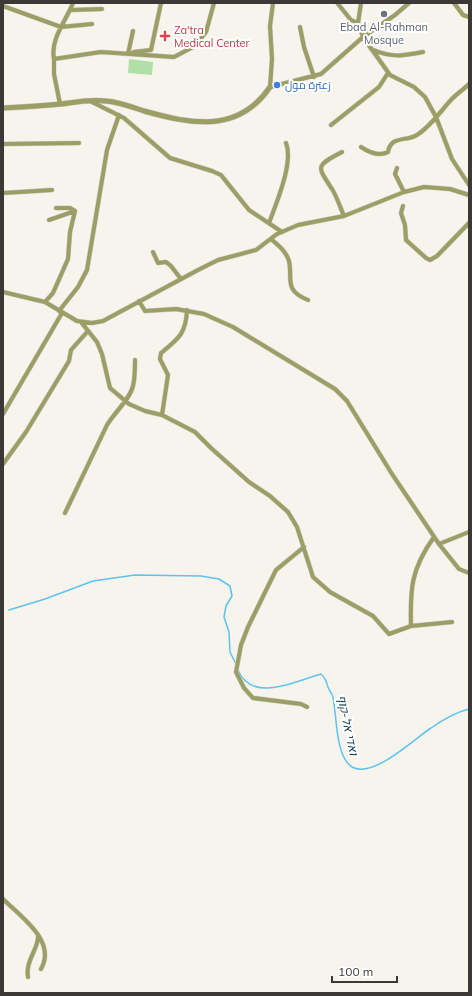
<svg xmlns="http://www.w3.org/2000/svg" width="472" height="996" font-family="Mulish,Cairo,Heebo,sans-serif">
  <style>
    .green { fill: #b1dfa8 }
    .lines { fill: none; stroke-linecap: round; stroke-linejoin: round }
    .stream { stroke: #5dc3ed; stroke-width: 1.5 }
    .minor-casing { stroke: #d1cfc9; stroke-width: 5 }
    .tertiary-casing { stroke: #d1cfc9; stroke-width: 6 }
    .minor { stroke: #9b9f66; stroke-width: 4 }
    .tertiary { stroke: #9b9f66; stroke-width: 5 }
    .worship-dot { fill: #6b7280; stroke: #fff; stroke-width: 1.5 }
    .health-dot { fill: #e0444e; stroke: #fff; stroke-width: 1.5 }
    .shop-dot { fill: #3f7fe0; stroke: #fff; stroke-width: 1.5 }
    .labels { text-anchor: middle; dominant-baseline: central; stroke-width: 4; stroke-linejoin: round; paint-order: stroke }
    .worship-label { font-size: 11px; fill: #5b616d; stroke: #fff }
    .health-label { font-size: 11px; fill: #be3a42; stroke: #fff; text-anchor: start }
    .shop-label { font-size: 11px; fill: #366cbe; stroke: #fff; text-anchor: start }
    .water-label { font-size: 12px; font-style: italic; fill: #1c485a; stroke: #fff }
  </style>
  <rect width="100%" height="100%" fill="#f7f4ed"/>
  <path class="green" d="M 129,59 L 153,62 L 152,75 L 128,73 Z"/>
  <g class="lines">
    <path class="stream" d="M 9,610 L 45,599 L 93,581 L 135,575 L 201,576 L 219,579 L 230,586 L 232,596 L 226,606 L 224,617 L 229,632 L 230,652 L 236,664
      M 238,670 C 252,704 296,681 321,674 C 326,678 326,681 328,687 C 329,691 333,694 333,698 C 337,715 335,756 352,767 C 373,779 414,739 431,728 C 441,721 457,712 469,709"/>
    <defs>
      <path id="minor" d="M 273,3 L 270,26 L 272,59 L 270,87 L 321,74 L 363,37 L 395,15 L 409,3
        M 361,3 L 358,23 L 363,37 L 390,75 L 414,87 L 425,97 L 436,117 L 452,159 L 469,185
        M 454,3 L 463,15 L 469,17
        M 338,4 L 351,20 L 358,23
        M 3,6 L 61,27 L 92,24
        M 71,10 L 102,9
        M 300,27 L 304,47 L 314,77
        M 371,49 C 391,58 402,56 423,52
        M 128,54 L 133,31
        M 131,54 L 134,52 L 151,50 L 161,3
        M 54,59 C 50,39 66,21 73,3
        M 90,101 L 124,118 L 170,158 L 212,171 L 221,175 L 249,210 L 282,232
        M 60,104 L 54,74 L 54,59 L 101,52 L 174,57 L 195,46 L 206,32 L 214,3
        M 331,125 L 379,87 L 388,73
        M 3,144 L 79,143
        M 361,147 C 370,153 379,157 388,152 C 391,135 406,142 417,135 C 431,126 440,112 450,101 C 455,95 463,90 469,84
        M 342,152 C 315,166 317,166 332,189 C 337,197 340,207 344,216
        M 397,168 L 395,174 L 404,192
        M 3,193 L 52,190
        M 403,206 L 401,213 L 405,225 L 406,240 L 426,258 L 430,260 L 437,256 L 469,223
        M 56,208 L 70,208 L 75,211
        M 49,220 L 75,211
        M 269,223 C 276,204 294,162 286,143
        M 271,239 C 278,245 286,251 289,261 C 293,279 283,290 308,300
        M 153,252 L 158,263 L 166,262 L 171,266 L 181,279
        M 3,292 L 45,302 L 77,321 L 92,323 L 103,321 L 198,270 L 218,260 L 256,250 L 277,234 L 298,225 L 344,216 L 404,192 L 424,187 L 450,189 L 469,195
        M 139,301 L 145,311 L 176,309 L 204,314 L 233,327 L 335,389 L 347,401 L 392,474 L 439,544 L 469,532
        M 45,302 L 53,293 L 68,259 L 70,232 L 75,211
        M 59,311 L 78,287 L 87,270 L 107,150 L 119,115
        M 81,322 L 97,342 L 102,354 L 110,388 L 129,404 L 145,411 L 162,415 L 195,432 L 211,448 L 249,482 L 270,496 L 288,512 L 297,527 L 313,577 L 330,592 L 373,616 L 389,634 L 411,626 L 452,622
        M 3,414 L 62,313
        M 162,415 L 168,375 L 160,359 L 161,353 C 178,339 186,334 187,310
        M 3,464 L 26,432 L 69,361 L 71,350 L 88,331
        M 65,513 L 107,425 C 115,412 130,399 133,386 C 135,378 135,368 135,360
        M 439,544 L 459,569 L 469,573
        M 304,547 L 276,570 L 248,627 L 241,645 L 236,672 L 244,688 L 253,698 L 301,704 L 307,707
        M 411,626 C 410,589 411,569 434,537
        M 3,899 C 21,917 57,941 41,969
        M 28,977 C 25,961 39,948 38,936"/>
      <path id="tertiary" d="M 3,108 C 22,107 41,106 61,104 C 76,102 91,99 106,101 C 119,102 132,107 144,111 C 191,124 238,134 270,87"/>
    </defs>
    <use href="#minor" class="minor-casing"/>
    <use href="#tertiary" class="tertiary-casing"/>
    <use href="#minor" class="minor"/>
    <use href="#tertiary" class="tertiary"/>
  </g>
  <circle class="worship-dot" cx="384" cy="14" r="4"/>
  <path class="health-dot" d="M163 30h4v4h4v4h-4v4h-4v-4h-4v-4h4z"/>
  <circle class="shop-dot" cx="277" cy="85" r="4"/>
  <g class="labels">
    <g class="worship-label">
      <text x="384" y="27">Ebad Al-Rahman<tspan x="384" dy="13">Mosque</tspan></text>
    </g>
    <g class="health-label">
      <text x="174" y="30">Za'tra<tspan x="174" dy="13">Medical Center</tspan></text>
    </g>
    <g class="shop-label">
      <text x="285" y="85">زعترة مول</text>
    </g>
    <g class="water-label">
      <text transform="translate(348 725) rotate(78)">ואדי אל-קוף</text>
    </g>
  </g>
  <rect width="472" height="996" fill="none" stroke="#3a3937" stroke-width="8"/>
  <path d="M332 976v6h65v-6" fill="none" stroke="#3a3937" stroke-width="2"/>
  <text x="338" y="976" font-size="12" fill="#3a3937" stroke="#ffffff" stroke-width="3" paint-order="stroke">100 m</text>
</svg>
